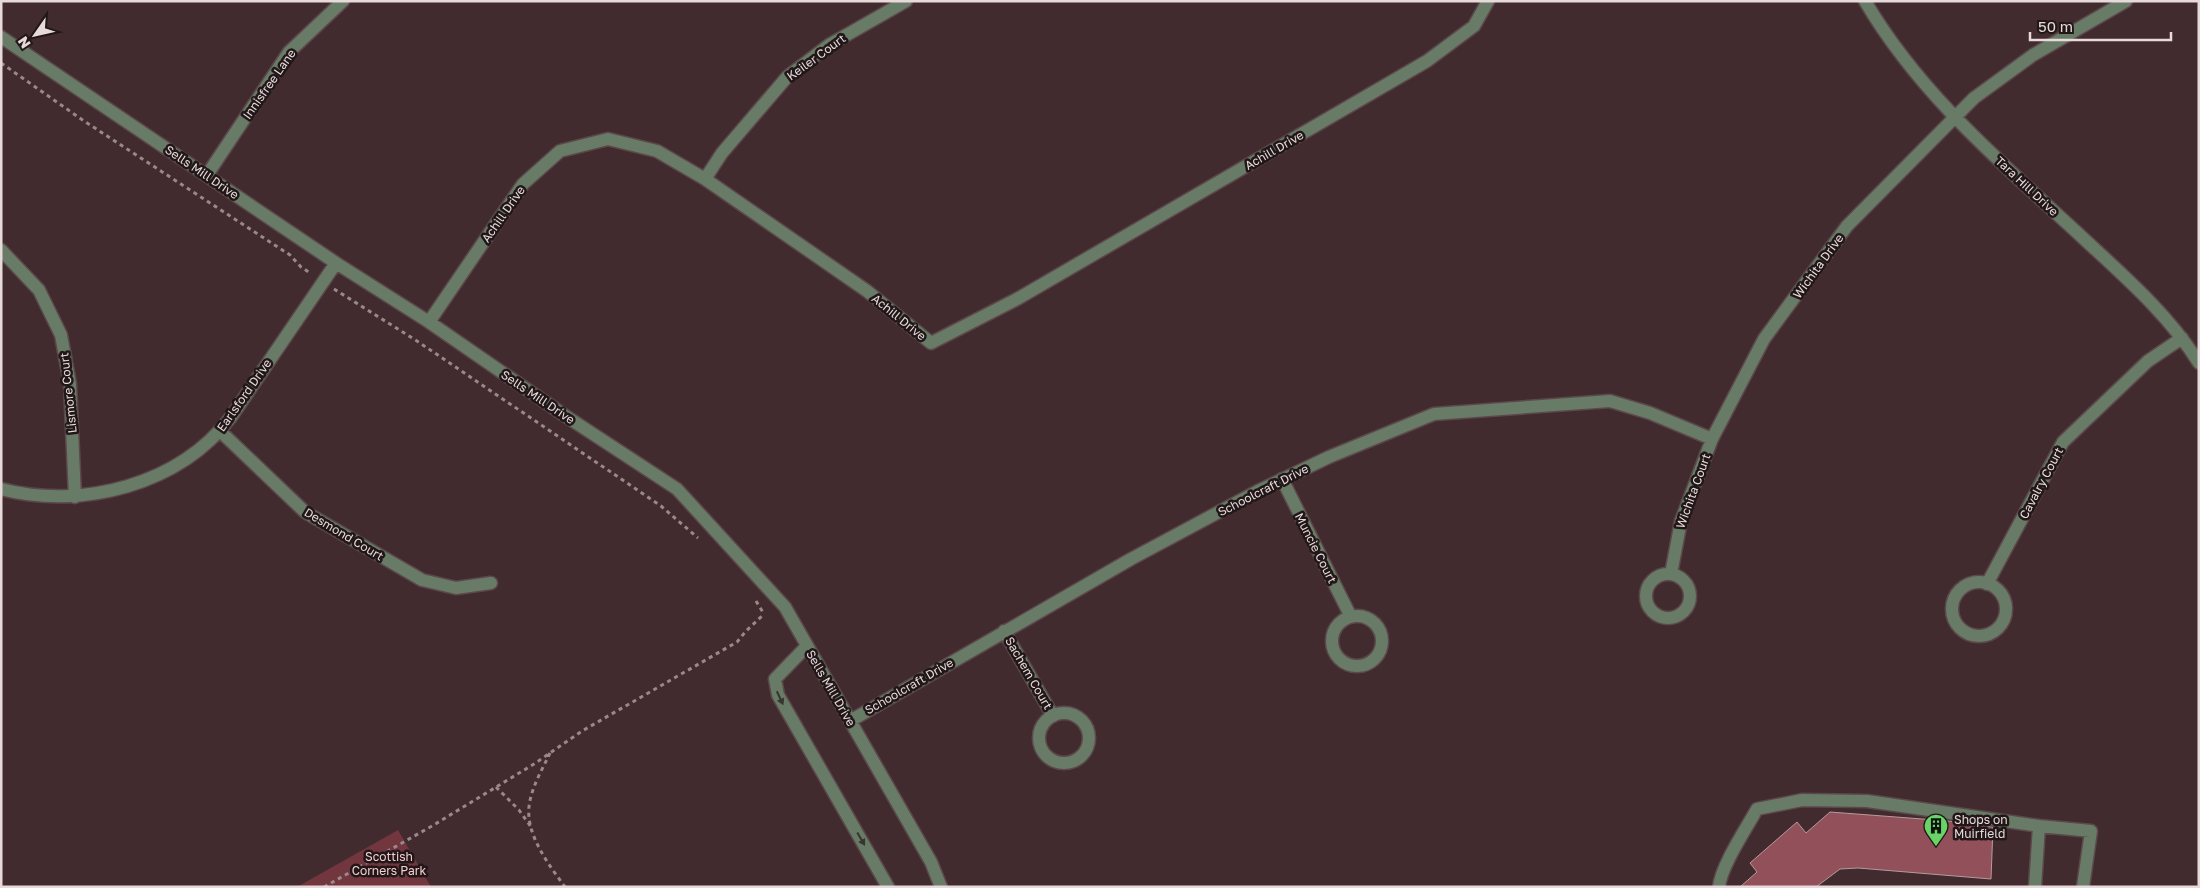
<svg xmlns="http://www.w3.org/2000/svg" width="2200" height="888" font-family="'Golos Text',sans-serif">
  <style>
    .green { fill: #72363f }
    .building { fill: #92515a; stroke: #b69a9d }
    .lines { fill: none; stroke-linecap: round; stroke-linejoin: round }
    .minor-casing { stroke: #5c474a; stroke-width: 15 }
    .path { stroke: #9a888a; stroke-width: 3; stroke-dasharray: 4 4; stroke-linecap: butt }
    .minor { stroke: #677b66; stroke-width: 12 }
    .oneway { fill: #36352f }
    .labels { text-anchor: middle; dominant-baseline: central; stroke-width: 5; stroke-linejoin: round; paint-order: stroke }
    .street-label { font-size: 12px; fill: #e8dadb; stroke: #211718 }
    .poi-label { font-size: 12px; fill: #e8dadb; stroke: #211718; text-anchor: start }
    .park-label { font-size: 12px; fill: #f7ced2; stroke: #211718 }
  </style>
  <rect width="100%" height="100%" fill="#412b2e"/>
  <path class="green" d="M 398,830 L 431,887 L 297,887 Z"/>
  <path class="building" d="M 1830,812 L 1949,821 L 1993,827 L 1991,879 L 1858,868 L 1840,869 L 1816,887 L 1740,887 L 1757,872 L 1750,863 L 1797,822 L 1806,833 Z"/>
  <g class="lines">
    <defs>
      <path id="minor" d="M 1865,1 C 1920,95 2004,165 2083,238 C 2125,277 2168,314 2199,363
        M 1,37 L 336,263 L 429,322 L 561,413 L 677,489 L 785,607 L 931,862 L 941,887
        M 207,175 L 289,52 L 343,1
        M 705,179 L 722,153 L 787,77 L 829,45 L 906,1
        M 1,250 L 39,290 L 61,335 L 70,384 L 75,497
        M 429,322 L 523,184 L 560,151 L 608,139 L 657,151 L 705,179 L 867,291 L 931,343 L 1017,299 L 1427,61 L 1474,26 L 1488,1
        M 220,431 L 305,512 L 422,580 L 456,588 L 491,583
        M 1282,479 L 1351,617
        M 1,489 C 82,510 179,485 231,417 L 336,263
        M1646 596a22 22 0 1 1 44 0a22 22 0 1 1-44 0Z
        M 1671,574 L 1681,521 L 1712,439 L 1764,339 L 1847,226 L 1974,98 L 2033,55 L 2126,1
        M1952 609a27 27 0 1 1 54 0a27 27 0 1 1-54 0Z
        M 1987,584 L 2063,442 L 2148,361 L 2182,338
        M1332 641a25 25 0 1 1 50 0a25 25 0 1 1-50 0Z
        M 1004,631 L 1053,716
        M 807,646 L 775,679 L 778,695 L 888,887
        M1039 738a25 25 0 1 1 50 0a25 25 0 1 1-50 0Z
        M 850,721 L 1131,559 L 1258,491 L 1329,457 L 1434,414 L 1610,401 L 1650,413 L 1712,439
        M 2039,826 L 2091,831 L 2083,887
        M 1719,887 C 1721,866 1746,829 1757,809 L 1802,800 L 1867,801 L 2039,826 L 2035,887"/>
    </defs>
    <use href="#minor" class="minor-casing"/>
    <path class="path" d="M 1,63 L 84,121 L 290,255 L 301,267 L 310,273
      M 334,289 L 417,341 L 661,506 L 698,538
      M 756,601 L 764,614
      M 550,753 C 542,770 531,788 529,807 C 526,835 549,865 565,887
      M 496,787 L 519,810 L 531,827
      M 324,887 L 432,826 L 534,764 L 582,731 L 737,642 L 746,631 L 764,614"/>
    <use href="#minor" class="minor"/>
  </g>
  <defs><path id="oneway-solid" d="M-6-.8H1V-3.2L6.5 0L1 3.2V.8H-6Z" transform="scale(1.25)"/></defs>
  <g class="oneway">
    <use href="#oneway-solid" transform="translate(780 698) rotate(65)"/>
    <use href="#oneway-solid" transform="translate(861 839) rotate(60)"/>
  </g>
  <defs>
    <symbol id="building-pin" viewBox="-11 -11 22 30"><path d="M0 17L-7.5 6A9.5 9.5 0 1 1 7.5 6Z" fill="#67d466" stroke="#211718"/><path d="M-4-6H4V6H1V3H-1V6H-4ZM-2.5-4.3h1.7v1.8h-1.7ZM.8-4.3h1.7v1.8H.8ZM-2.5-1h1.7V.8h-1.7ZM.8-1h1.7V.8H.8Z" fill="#111"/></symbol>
  </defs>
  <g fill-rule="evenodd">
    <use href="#building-pin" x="1922" y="812" width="28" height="38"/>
  </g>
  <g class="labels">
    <g class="street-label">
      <text transform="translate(816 57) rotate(-36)">Keiler Court</text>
      <text transform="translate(269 84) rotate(-55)">Innisfree Lane</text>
      <text transform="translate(1274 150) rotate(-30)">Achill Drive</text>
      <text transform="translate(202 172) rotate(34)">Sells Mill Drive</text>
      <text transform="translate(2027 186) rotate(43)">Tara Hill Drive</text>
      <text transform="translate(503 214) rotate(-55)">Achill Drive</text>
      <text transform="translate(1818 266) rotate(-54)">Wichita Drive</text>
      <text transform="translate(899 317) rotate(39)">Achill Drive</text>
      <text transform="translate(68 393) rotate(-96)">Lismore Court</text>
      <text transform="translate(244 395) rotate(-55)">Earlsford Drive</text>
      <text transform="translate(538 397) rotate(34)">Sells Mill Drive</text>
      <text transform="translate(2041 483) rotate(-62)">Cavalry Court</text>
      <text transform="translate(1263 490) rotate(-27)">Schoolcraft Drive</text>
      <text transform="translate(1693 491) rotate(-70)">Wichita Court</text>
      <text transform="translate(344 534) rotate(31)">Desmond Court</text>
      <text transform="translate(1316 548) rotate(63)">Muncie Court</text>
      <text transform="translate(1029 673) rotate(60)">Sachem Court</text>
      <text transform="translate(909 686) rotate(-30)">Schoolcraft Drive</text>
      <text transform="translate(831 688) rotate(60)">Sells Mill Drive</text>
    </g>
    <g class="poi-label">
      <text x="1954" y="819">Shops on<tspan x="1954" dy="14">Muirfield</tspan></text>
    </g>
    <g class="park-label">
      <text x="389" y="856">Scottish<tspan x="389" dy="14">Corners Park</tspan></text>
    </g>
  </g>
  <rect width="2200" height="888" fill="none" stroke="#e8dadb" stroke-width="5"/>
  <g transform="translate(35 35) rotate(236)" stroke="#211718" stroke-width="4" paint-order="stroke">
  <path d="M0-4L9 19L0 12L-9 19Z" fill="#e8dadb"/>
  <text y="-8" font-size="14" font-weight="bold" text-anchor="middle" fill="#e8dadb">N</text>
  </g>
  <path d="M2030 32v8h141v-8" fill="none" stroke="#e8dadb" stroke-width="2.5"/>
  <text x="2038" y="32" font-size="15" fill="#e8dadb" stroke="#211718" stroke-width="4" paint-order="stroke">50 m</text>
</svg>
